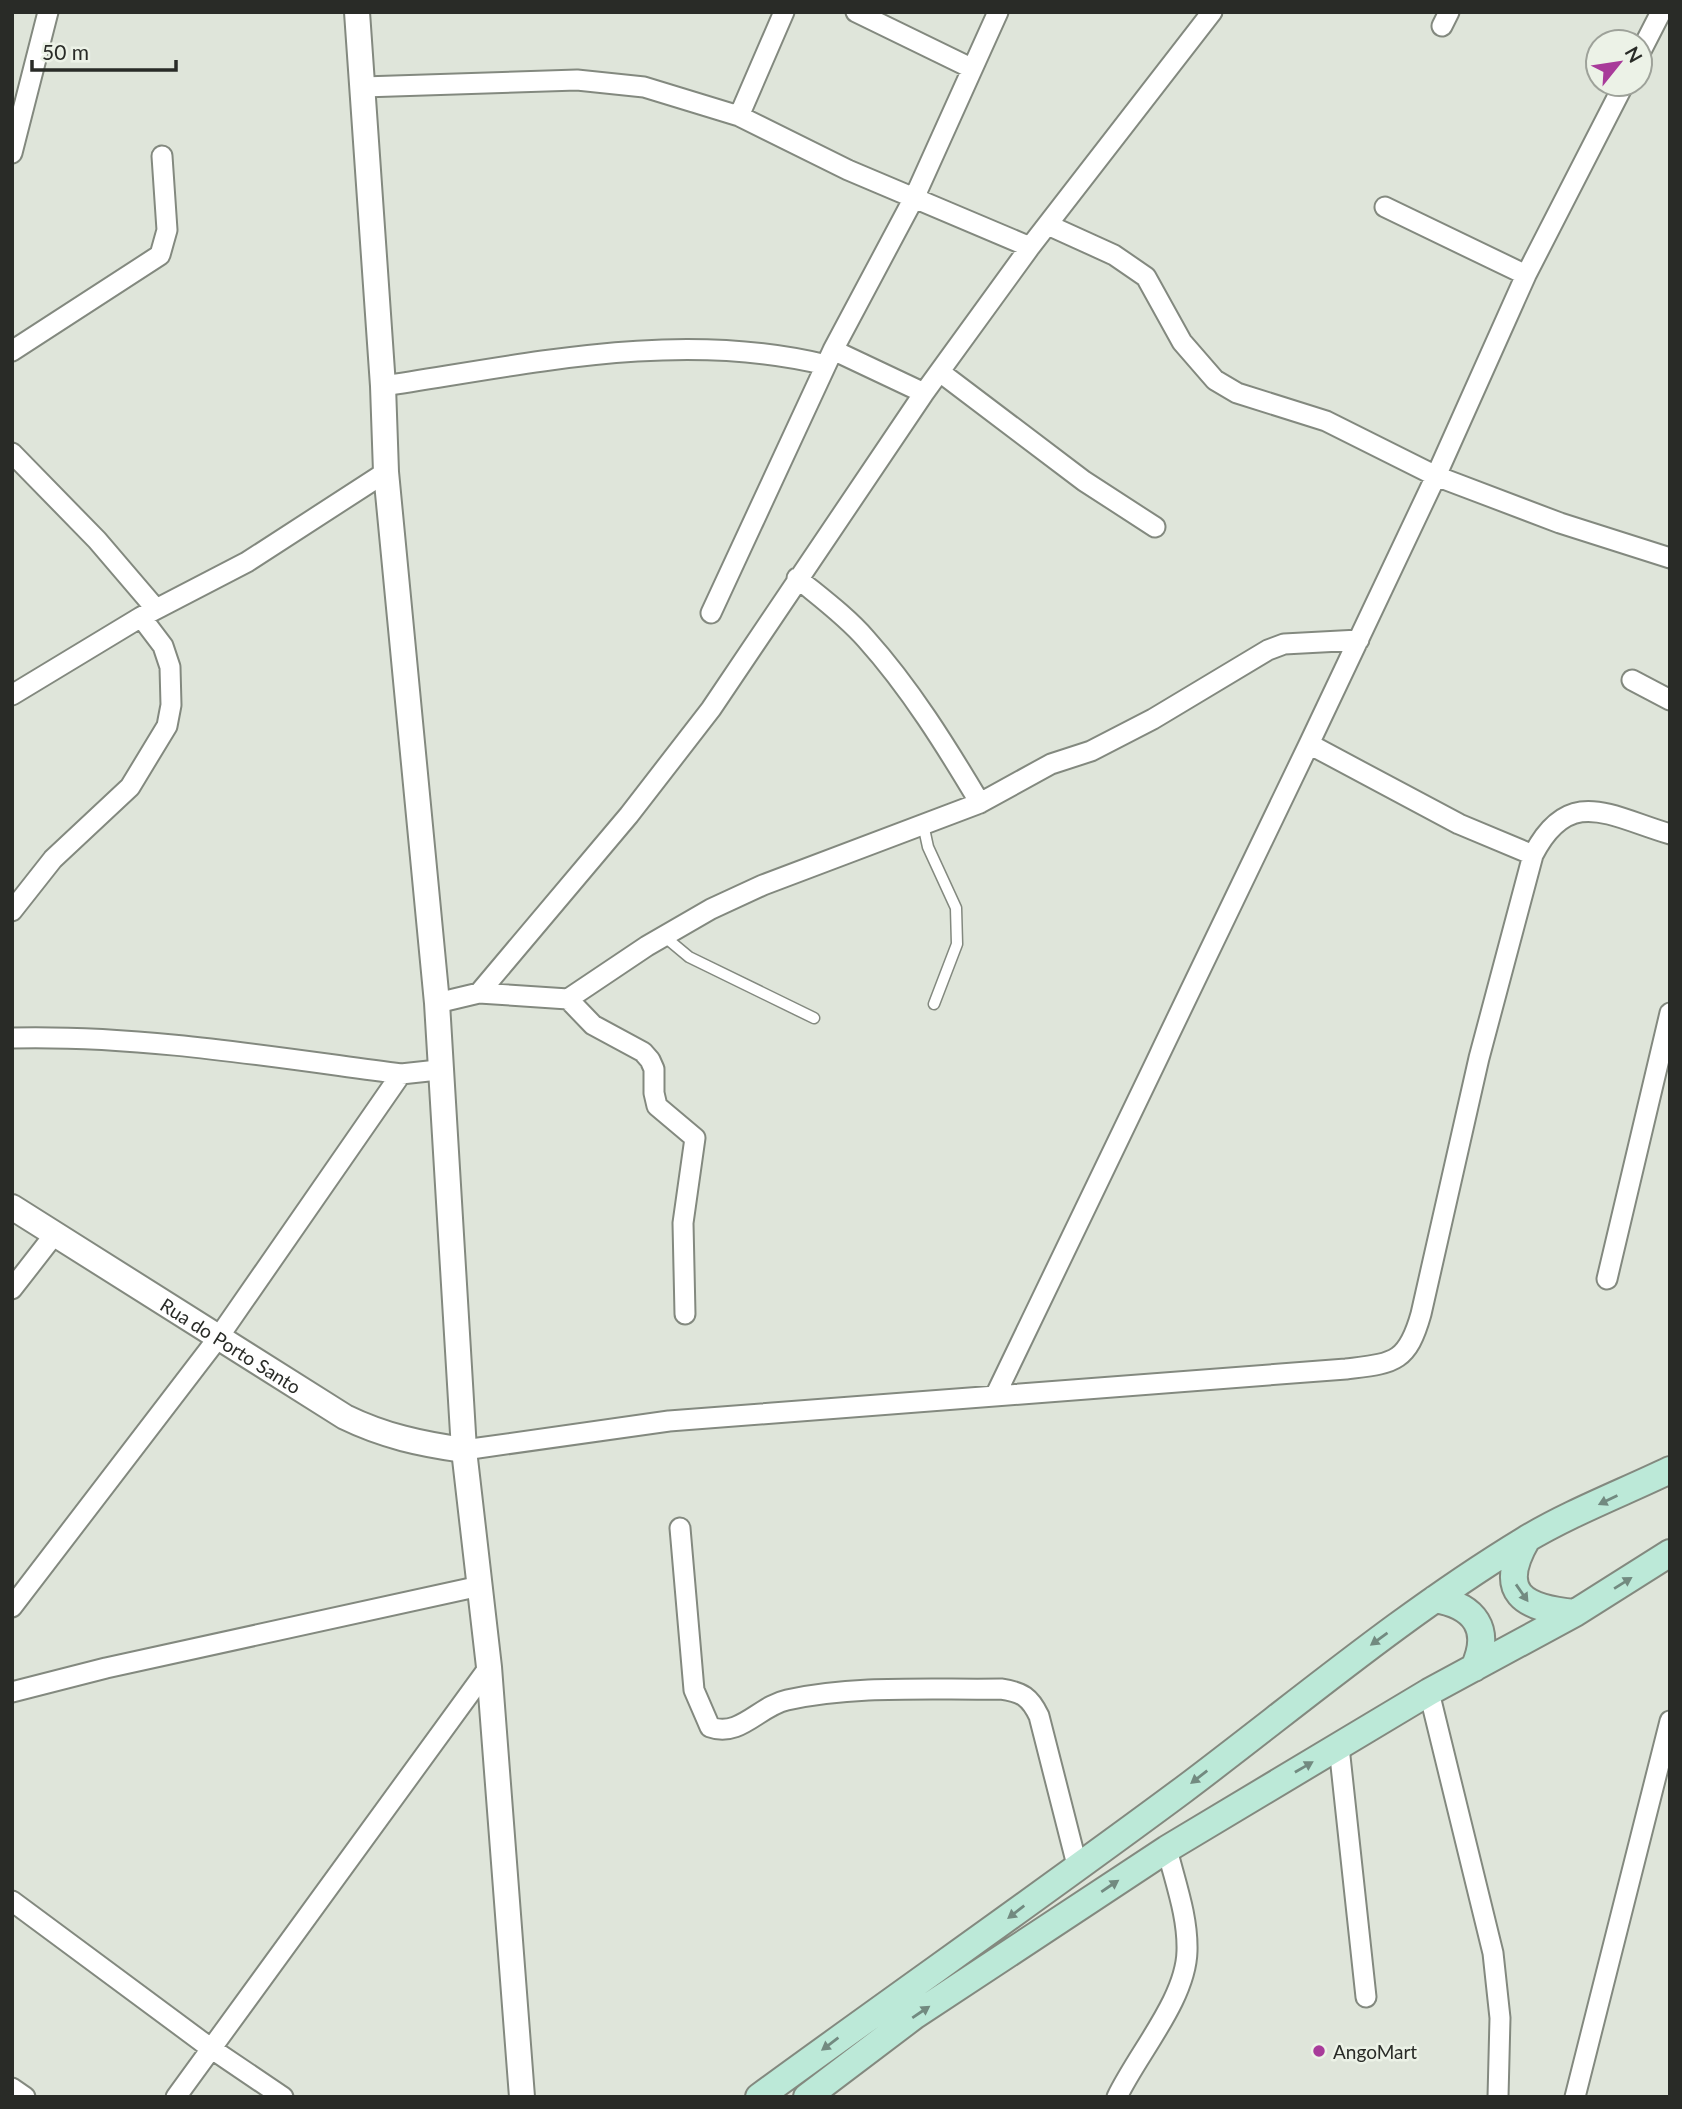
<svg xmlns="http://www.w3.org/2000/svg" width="1682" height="2109" font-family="Lato,sans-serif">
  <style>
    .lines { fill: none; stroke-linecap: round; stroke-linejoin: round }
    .service-casing { stroke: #83897f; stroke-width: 13 }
    .minor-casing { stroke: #83897f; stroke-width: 23 }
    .tertiary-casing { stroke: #83897f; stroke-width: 28 }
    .secondary-casing { stroke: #83897f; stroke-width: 30 }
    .service { stroke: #fff; stroke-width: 10 }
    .minor { stroke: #fff; stroke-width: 19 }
    .tertiary { stroke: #fff; stroke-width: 24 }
    .secondary { stroke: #bce9d8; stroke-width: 26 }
    .oneway { fill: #728a80 }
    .poi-dot { fill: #a83b9a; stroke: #ecf2e7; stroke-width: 2.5 }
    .labels { text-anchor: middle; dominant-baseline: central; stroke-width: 5; stroke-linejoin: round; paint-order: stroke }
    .street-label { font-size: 19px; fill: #292b27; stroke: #ecf2e7 }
    .poi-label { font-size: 19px; fill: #292b27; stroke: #ecf2e7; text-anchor: start }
  </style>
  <rect width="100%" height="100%" fill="#dfe5da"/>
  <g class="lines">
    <defs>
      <path id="service" d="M 923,824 L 928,847 L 956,908 L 957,944 L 934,1004
        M 665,937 L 689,957 L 814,1018"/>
      <path id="minor" d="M 856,12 L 971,68
        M 1442,26 L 1449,12
        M 1640,53 L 1661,12
        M 363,87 L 577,80 L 644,87 L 739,116 L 848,170 L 1030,247
        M 739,116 L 784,12
        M 12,153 L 48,12
        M 1385,207 L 1526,275
        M 1048,225 L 1114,255 L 1146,277 L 1182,342 L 1215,380 L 1237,393 L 1326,421 L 1436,476 L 1560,523 L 1670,558
        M 833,350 L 924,393
        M 12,351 L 160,255 L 167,230 L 162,156
        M 940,372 L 1084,481 L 1155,527
        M 383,386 C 529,364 679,329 826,365
        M 12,453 L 97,540 L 156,609
        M 797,578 C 820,597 846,616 866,639 C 910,688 946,746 980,803
        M 711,613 L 833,350 L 915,196 L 998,12
        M 1632,680 L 1670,700
        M 12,695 L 141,617 L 247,562 L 386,472
        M 1309,744 L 1459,824 L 1533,855
        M 12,911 L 53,859 L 130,787 L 167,726 L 171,705 L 170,667 L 163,646 L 141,617
        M 479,993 L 568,999 L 647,946 L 711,909 L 763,885 L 980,803 L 1051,764 L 1091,751 L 1153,719 L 1268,650 L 1284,644 L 1359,640
        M 568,999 L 593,1025 L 643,1052 L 650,1060 L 654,1069 L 654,1093 L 657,1106 L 695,1138 L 683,1223 L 685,1314
        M 437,1003 L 479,993 L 629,815 L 711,709 L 924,393 L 1030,247 L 1212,12
        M 12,1038 C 142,1035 272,1057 401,1074
        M 1607,1279 L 1670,1013
        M 12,1289 L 54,1235
        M 996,1394 L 1309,744 L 1436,476 L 1526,275 L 1624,84
        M 464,1450 L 669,1421 L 1346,1369 C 1393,1363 1407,1364 1421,1314 L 1479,1058 L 1533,855 C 1569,785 1609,816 1670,834
        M 680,1528 L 694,1690 L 710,1727 C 740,1738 759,1706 787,1700 C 856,1685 930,1690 1001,1689 C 1022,1692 1030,1697 1039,1716 L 1078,1869
        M 12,1607 L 218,1338 L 401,1074 L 438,1070
        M 12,1692 L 106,1668 L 480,1586
        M 1429,1692 L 1493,1953 L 1500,2018 L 1498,2097
        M 1339,1747 L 1366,1997
        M 12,1901 L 209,2047 L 283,2097
        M 12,2088 L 25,2097
        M 176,2097 L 489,1667
        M 1117,2097 C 1138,2053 1186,1999 1187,1951 C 1188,1916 1175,1882 1167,1849
        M 1575,2097 L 1670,1721"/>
      <g id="tertiary">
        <path d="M 357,12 L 383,386 L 386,472 L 437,1003 L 464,1450 L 489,1667 L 522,2097"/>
        <path id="s1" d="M 12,1207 L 345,1417 C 384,1436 421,1444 464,1450"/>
      </g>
      <path id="secondary" d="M 1527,1539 C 1496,1593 1523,1608 1575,1613
        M 1435,1599 C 1475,1606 1492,1629 1474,1668
        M 759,2097 C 900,1994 1043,1894 1183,1790 C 1296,1705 1403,1614 1525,1540 C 1570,1513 1622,1493 1670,1470
        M 807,2097 L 914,2016 L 1167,1849 L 1429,1692 L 1575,1613 L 1670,1553"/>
    </defs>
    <use href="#service" class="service-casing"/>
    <use href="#minor" class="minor-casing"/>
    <use href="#tertiary" class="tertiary-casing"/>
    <use href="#secondary" class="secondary-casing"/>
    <use href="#service" class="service"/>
    <use href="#minor" class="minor"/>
    <use href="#tertiary" class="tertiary"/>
    <use href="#secondary" class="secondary"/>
  </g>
  <defs><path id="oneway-solid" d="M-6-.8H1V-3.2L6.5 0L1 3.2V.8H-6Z" transform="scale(1.75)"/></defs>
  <g class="oneway">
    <use href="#oneway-solid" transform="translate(1608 1500) rotate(154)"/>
    <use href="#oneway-solid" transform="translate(1623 1583) rotate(-32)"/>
    <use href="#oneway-solid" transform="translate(1522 1593) rotate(55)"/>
    <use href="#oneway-solid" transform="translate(1379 1639) rotate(144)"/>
    <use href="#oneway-solid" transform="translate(1304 1767) rotate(-30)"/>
    <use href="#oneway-solid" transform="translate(1199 1777) rotate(142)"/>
    <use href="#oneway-solid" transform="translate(1110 1886) rotate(-34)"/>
    <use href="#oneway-solid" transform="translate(1016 1912) rotate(142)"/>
    <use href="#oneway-solid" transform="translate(921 2012) rotate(-34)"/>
    <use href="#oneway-solid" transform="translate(830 2044) rotate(143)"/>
  </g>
  <circle class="poi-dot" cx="1319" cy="2051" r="7"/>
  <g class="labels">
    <g class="street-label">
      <text stroke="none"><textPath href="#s1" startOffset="259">Rua do Porto Santo</textPath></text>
    </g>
    <g class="poi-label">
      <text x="1333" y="2051">AngoMart</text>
    </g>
  </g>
  <rect width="1682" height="2109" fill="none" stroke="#292b27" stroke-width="28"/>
  <g transform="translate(1619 63) rotate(60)"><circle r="33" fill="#ecf2e7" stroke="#9ea29a" stroke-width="2"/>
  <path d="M0-5L12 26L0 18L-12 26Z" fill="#a83b9a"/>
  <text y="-10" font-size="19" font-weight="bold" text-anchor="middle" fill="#292b27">N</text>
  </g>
  <path d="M32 60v10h144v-10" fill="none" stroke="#292b27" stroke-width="3.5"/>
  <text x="42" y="60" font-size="21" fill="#292b27" stroke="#ecf2e7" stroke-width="5" paint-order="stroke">50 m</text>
</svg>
